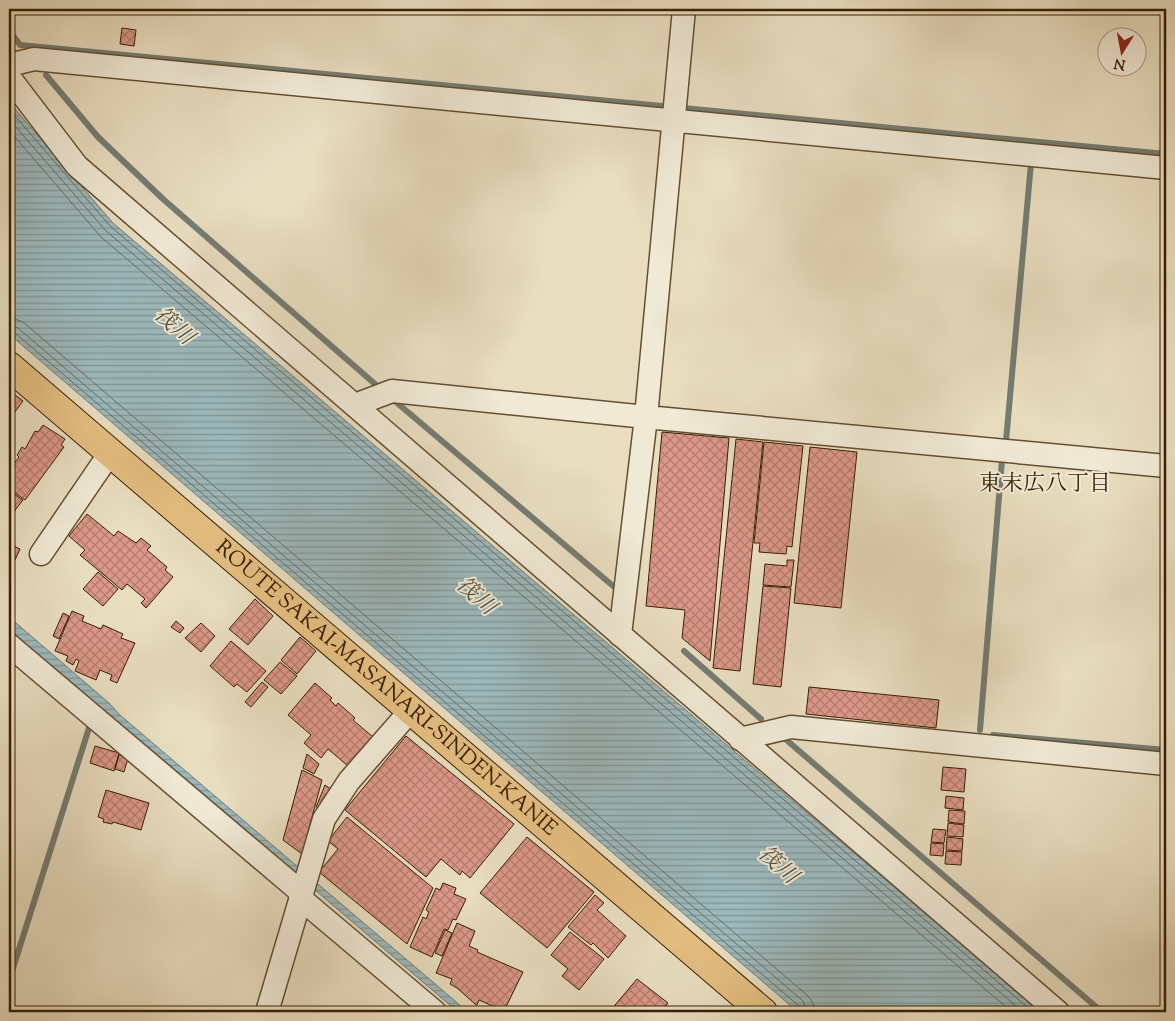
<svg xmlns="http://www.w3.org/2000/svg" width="1175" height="1021" font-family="'Sorts Mill Goudy','Noto Serif JP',serif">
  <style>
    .water { fill: url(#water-rules); stroke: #747c72 }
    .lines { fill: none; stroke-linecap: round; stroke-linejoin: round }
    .shore { stroke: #6a6c60; stroke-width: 1 }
    .stream { stroke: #747c72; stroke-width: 6 }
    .building { fill: url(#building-cross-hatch); stroke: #382002 }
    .minor-casing { stroke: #644f31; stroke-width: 25 }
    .major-casing { stroke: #382002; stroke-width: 30 }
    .minor { stroke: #f0e9d5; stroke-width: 22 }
    .major { stroke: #e4be80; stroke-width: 28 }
    .labels { text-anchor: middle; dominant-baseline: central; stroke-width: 4; stroke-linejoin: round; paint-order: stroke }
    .street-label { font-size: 21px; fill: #382002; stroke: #f0e9d5 }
    .water-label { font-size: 22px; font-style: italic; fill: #564e3a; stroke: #f0e9d5 }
    .neighbourhood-label { font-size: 22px; fill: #382002; stroke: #f0e9d5 }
  </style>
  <defs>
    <pattern id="water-rules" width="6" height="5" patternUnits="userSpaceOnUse" patternTransform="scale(1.25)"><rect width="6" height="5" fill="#9cb9bd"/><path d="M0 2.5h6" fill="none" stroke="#809697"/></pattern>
    <pattern id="building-cross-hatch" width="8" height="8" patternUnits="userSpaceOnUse" patternTransform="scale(1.25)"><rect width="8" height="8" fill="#db9787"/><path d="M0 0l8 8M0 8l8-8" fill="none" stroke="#b37b6c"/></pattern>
  </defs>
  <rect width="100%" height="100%" fill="#e8ddbf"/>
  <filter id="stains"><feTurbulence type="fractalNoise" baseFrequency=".004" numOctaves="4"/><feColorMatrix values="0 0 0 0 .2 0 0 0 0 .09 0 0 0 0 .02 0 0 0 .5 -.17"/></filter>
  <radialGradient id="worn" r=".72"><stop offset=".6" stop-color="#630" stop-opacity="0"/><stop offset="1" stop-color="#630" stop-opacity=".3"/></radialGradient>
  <path class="water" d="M 9,102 L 113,223 L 1041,1012 L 798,1012 L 9,334 Z
    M 9,617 L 109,703 L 120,715 L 468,1012 L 458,1012 L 9,629 Z"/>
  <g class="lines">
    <path class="shore" d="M 9,109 L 110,226 L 1033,1012
      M 9,119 L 106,231 L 1023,1012
      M 9,130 L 101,237 L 1012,1012
      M 9,317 L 23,322 L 808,996 L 813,1003 L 815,1012
      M 9,325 L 18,328 L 803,1001 L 807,1012
      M 9,331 L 14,332 L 799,1006 L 801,1012"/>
    <path class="stream" d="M 9,30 L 20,45 L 662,106
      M 46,75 L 98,137 L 163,199 L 375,384
      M 683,108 L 1166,154
      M 396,402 L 619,591
      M 1006,441 L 1031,163
      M 684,651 L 761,719
      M 980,730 L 1002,460
      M 993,735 L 1166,750
      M 783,737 L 1102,1012
      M 9,981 L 89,728"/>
  </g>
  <path class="building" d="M 122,28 L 136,30 L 134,46 L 120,44 Z
    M 9,390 L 23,401 L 9,420 Z
    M 43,425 L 65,439 L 61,445 L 64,447 L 25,500 L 9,488 L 9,464 L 13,465 L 19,457 L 17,455 L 22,447 L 25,449 L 35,431 L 38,432 Z
    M 662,432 L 729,438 L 710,661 L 682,638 L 685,610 L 646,606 Z
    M 736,439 L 763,442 L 740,671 L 713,668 Z
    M 764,442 L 803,446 L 792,547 L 787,546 L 786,554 L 759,552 L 760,543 L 754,543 Z
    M 810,447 L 857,452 L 841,608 L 794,603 Z
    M 9,490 L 23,500 L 9,518 Z
    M 87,514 L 114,536 L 118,531 L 136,543 L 141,538 L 151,546 L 147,550 L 167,567 L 165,570 L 173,577 L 146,608 L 141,603 L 145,599 L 127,584 L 122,590 L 80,555 L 85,550 L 69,536 Z
    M 9,544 L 20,549 L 9,573 Z
    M 787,560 L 794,560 L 791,587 L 763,585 L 765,564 L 787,566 Z
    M 98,572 L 118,589 L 103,606 L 83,589 Z
    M 763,586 L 791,588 L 781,687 L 753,684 Z
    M 255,599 L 273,616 L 248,645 L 229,629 Z
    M 72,611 L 84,616 L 82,621 L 101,629 L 103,625 L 123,634 L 121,638 L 135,643 L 117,683 L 110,680 L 112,675 L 100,670 L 96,680 L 75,671 L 79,661 L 76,659 L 73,665 L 66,661 L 68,656 L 55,651 Z
    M 63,613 L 69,616 L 59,639 L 53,636 Z
    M 176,621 L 184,628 L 180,633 L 171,627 Z
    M 201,623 L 215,636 L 201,652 L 185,638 Z
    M 300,637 L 316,651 L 297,674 L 281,660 Z
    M 231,641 L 266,671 L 247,692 L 237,684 L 234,687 L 210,666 Z
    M 280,662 L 297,676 L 281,694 L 264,680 Z
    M 262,682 L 268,687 L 251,707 L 245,702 Z
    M 315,683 L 332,698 L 330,700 L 336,706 L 338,703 L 355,718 L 353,720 L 373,737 L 348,766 L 328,749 L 321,758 L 304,743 L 311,735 L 288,715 Z
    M 809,687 L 939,700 L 936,728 L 806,714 Z
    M 406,736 L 514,824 L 470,878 L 462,871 L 460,875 L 441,859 L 426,877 L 345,810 Z
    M 95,746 L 119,753 L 114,771 L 90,763 Z
    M 307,754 L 319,764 L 314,774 L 303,768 Z
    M 119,755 L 128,758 L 124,772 L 115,769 Z
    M 943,767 L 966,769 L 964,792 L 941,790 Z
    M 302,770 L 322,780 L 302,854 L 283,840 Z
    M 325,785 L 332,790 L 321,809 L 316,807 Z
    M 106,790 L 149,803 L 141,830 L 113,822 L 112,824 L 103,822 L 104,819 L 98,817 Z
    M 946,796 L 964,798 L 963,810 L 945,808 Z
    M 949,810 L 965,811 L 964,824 L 948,822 Z
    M 347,817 L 433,888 L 407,944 L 319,872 L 338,849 L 328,841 Z
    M 948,823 L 964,825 L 963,837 L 947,836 Z
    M 933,829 L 946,830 L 944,843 L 931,842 Z
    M 527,837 L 594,892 L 547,948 L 480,893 Z
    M 947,837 L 963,839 L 962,851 L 946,850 Z
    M 931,843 L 944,844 L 943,856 L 930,855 Z
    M 946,851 L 962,852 L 961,865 L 945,864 Z
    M 443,883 L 456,888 L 454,894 L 466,899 L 456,920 L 453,919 L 448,930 L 444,929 L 432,957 L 410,947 L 423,917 L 426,919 L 429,912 L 426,910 L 436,888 L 440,890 Z
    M 595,895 L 604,903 L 597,910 L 626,936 L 608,958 L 593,943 L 591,945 L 568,927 Z
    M 457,923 L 475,931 L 469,946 L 478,950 L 477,952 L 523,972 L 504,1011 L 479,1000 L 477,1005 L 475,1004 L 457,988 L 450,984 L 452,979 L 436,973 Z
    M 445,930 L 452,933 L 442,956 L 435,953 Z
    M 570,932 L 604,959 L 579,990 L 562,976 L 568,969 L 551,955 Z
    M 637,979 L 668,1003 L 661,1012 L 612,1012 L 610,1011 Z"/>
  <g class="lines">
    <defs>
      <path id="minor" d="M 9,65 L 34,59 L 1166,168
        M 9,77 L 77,166 L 1058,1012
        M 355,405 L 392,391 L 646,417 L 1166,466
        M 41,554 L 110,453
        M 620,635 L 646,417 L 684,9
        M 9,645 L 302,893
        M 740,739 L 791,727 L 1166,764
        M 300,898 L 435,1012
        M 267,1012 L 324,819 L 349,781 L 411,710"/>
      <g id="major">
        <path id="s1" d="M 9,366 L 763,1012"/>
      </g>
    </defs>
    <use href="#minor" class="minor-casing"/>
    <use href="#major" class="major-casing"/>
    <use href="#minor" class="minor"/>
    <use href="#major" class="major"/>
  </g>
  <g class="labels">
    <g class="street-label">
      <text stroke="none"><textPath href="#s1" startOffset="496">ROUTE SAKAI-MASANARI-SINDEN-KANIE</textPath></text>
    </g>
    <g class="water-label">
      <text transform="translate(173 327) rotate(42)">筏川</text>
      <text transform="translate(475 597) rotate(42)">筏川</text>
      <text transform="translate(777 866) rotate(42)">筏川</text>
    </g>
    <g class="neighbourhood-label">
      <text x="1045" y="485">東末広八丁目</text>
    </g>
  </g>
  <rect width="1175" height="1021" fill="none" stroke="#e8ddbf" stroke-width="30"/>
  <rect x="10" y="10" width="1155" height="1001" fill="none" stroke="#382002" stroke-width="2.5"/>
  <rect x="15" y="15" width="1145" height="991" fill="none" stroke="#382002"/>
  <g transform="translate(1122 52) rotate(191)"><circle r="24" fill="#f0e9d5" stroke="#a69981"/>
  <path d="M0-4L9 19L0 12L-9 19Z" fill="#8f2418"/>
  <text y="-8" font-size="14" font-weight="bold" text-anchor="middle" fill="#382002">N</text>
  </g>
  <rect width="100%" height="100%" filter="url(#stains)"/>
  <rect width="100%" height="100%" fill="url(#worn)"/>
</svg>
